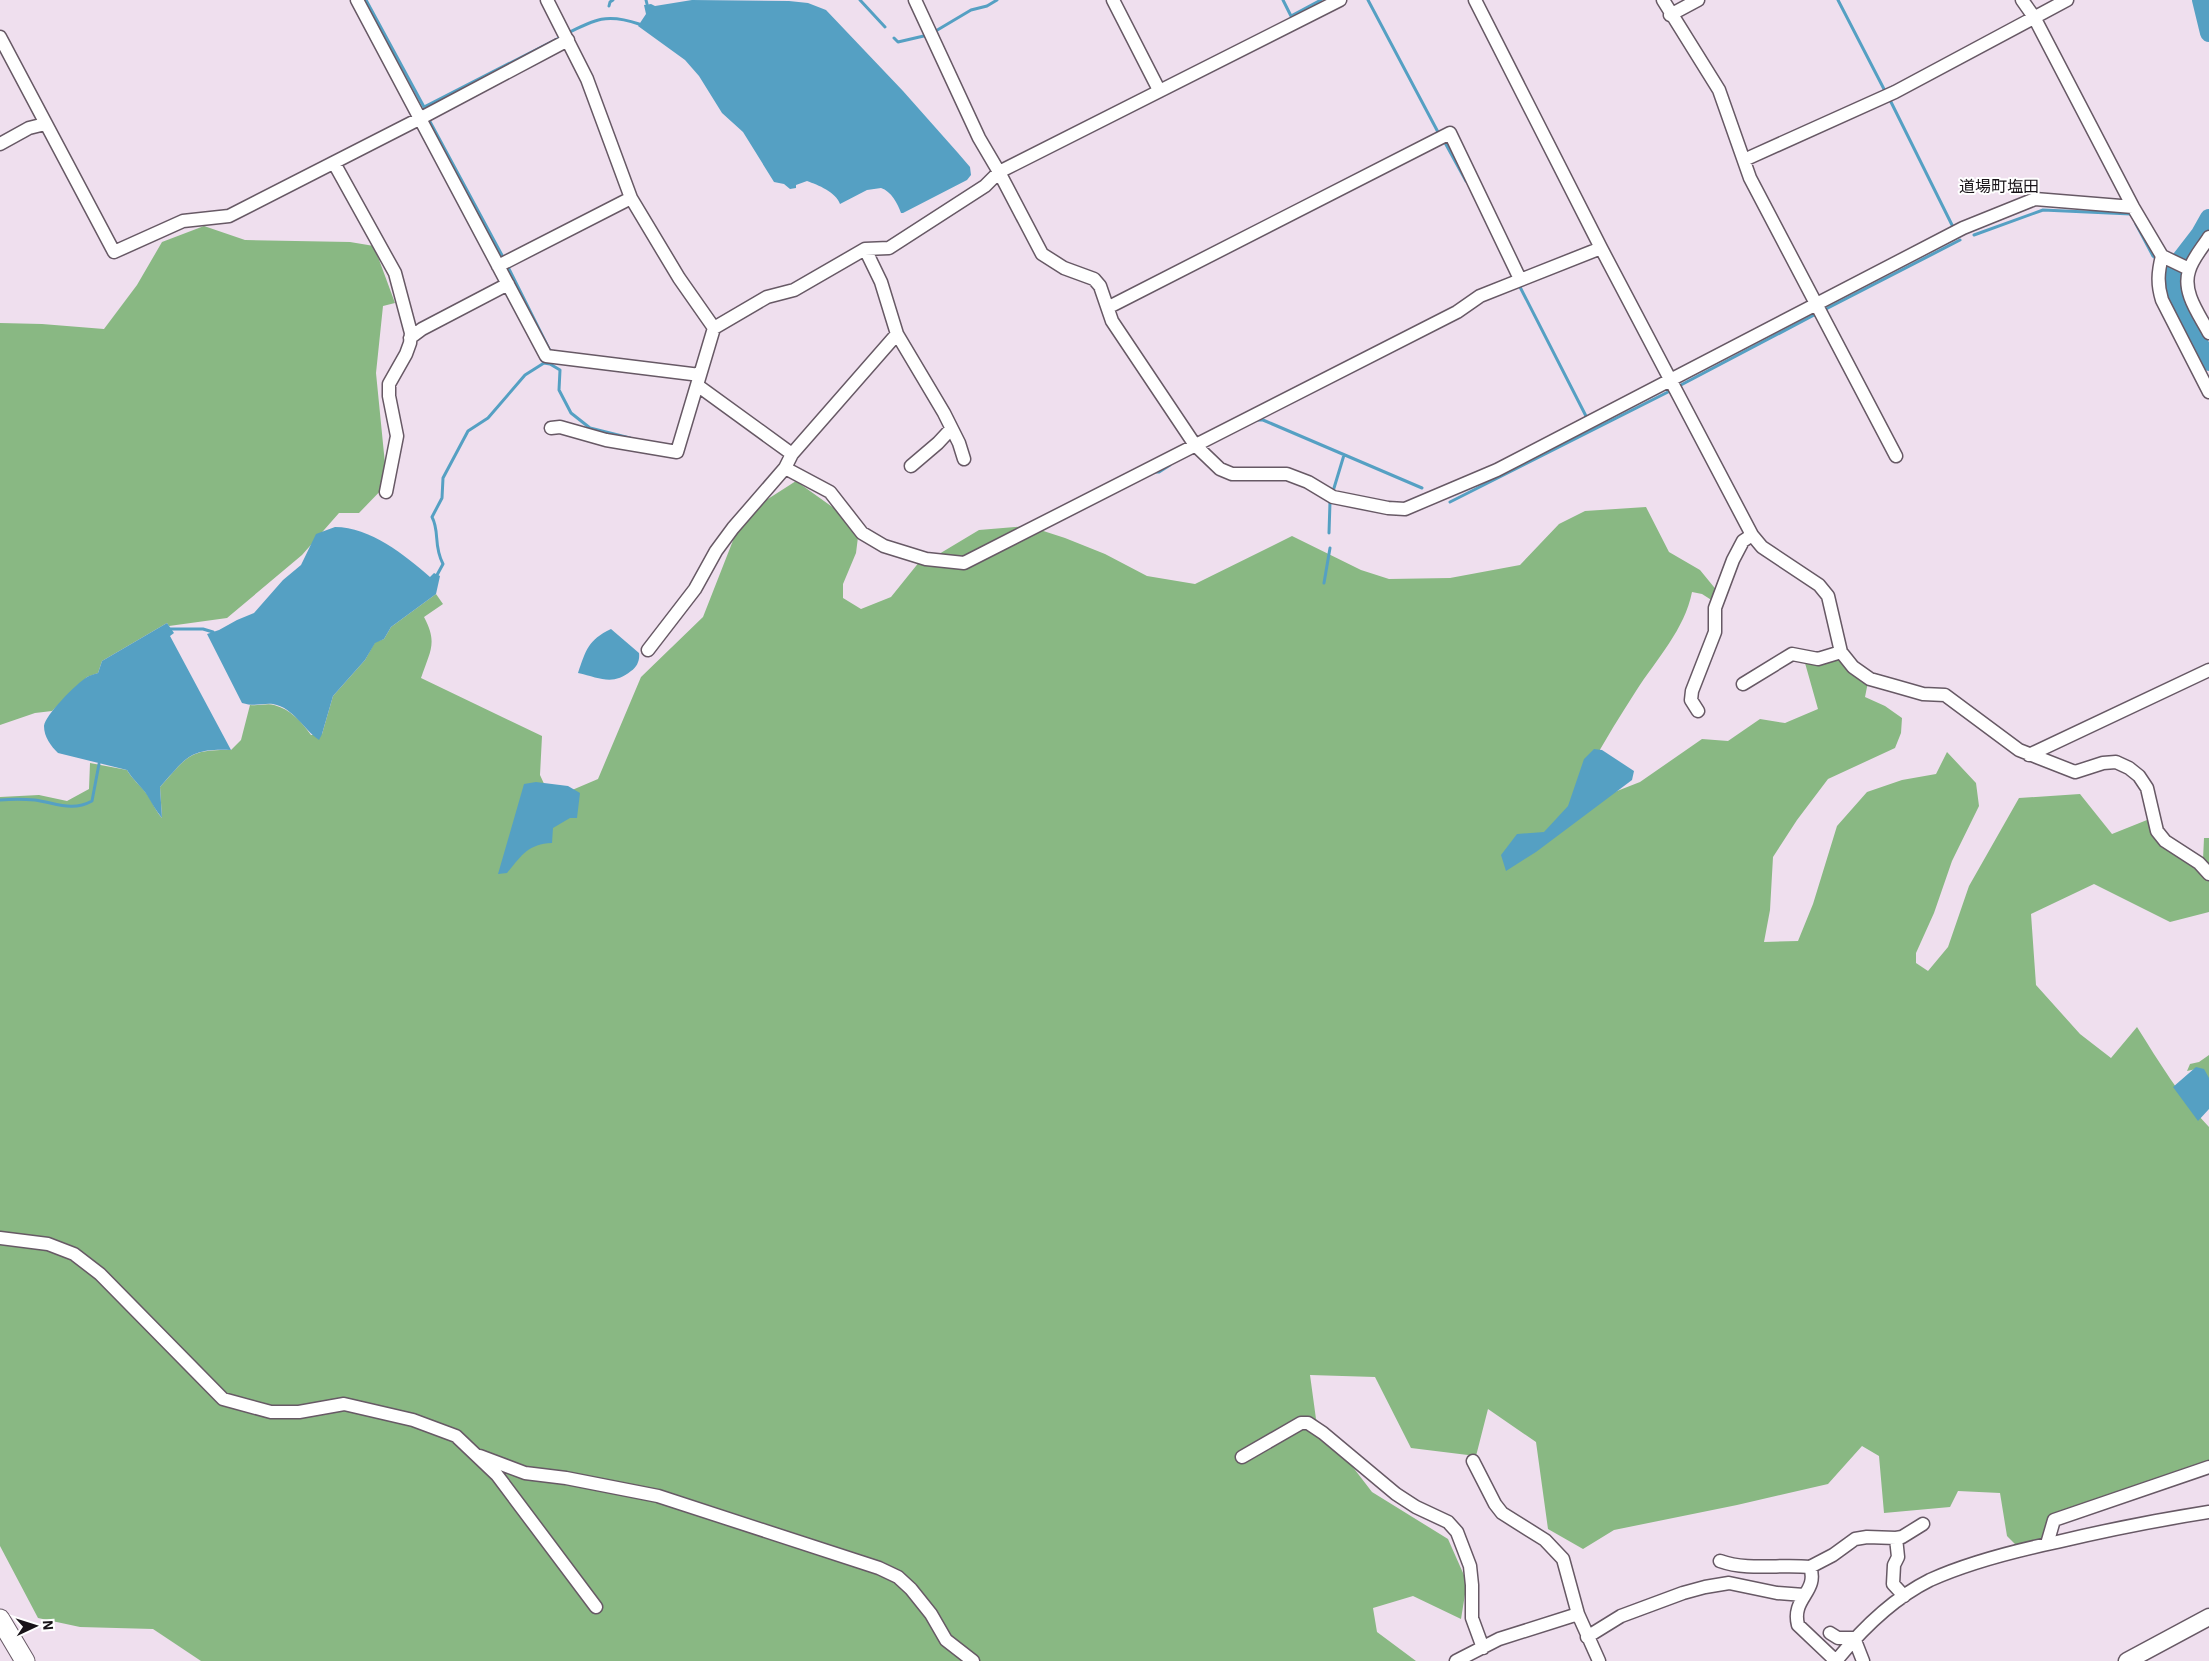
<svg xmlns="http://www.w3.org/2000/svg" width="2209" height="1661" font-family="'IBM Plex Sans','Noto Sans JP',sans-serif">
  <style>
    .forest { fill: #89b883 }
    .water { fill: #55a0c3 }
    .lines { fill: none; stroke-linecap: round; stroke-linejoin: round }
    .stream { stroke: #55a0c3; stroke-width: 3 }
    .river { stroke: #55a0c3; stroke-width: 18 }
    .minor-casing { stroke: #675965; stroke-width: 15 }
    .major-casing { stroke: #675965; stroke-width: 19 }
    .highway-casing { stroke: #675965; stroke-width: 21 }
    .minor { stroke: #fff; stroke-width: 12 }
    .major { stroke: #fff; stroke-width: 16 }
    .highway { stroke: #fff; stroke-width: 19 }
    .labels { text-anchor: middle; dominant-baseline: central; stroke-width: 4; stroke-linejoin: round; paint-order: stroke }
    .quarter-label { font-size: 16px; fill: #181318; stroke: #fff }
  </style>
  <rect width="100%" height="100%" fill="#efdfee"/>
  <path class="forest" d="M 204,226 L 245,240 L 350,242 L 374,246 L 395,303 L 383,306 L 376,373 L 387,484 L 359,513 L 339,513 L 302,555 L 227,618 L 169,626 L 167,623 L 102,661 L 98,673 L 87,677 L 52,711 L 35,713 L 0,725 L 0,323 L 42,324 L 104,329 L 137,285 L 162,242 Z
    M 796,481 L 838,511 L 858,537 L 856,553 L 843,584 L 843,598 L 861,609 L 891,597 L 920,561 L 939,554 L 979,530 L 1028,526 L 1065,538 L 1105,554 L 1147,576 L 1195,584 L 1292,536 L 1361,570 L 1389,579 L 1450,578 L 1520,565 L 1559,524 L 1585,511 L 1646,507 L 1669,552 L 1700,570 L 1718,592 L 1713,601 L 1702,594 L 1692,592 C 1685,629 1656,660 1636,691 C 1614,725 1594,759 1575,794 L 1589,802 L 1640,782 L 1702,739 L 1728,741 L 1760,719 L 1785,723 L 1818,709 L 1805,663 L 1821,662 L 1840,656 L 1868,682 L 1865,697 L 1885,706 L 1902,718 L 1901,733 L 1895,748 L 1828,779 L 1797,820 L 1773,857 L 1770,910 L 1764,942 L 1798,941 L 1813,904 L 1837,826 L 1867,792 L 1902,780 L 1936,774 L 1947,752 L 1976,783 L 1979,806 L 1952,861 L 1934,913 L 1916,953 L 1916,963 L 1928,971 L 1948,947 L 1969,886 L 2019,798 L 2080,794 L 2112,834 L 2147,820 L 2158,840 L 2206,875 L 2209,880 L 2209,912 L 2170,922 L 2094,884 L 2031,914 L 2036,985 L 2080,1034 L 2111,1058 L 2137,1027 C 2159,1062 2180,1097 2209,1127 L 2209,1460 L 2052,1517 L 2042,1539 L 2016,1545 L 2007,1536 L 2000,1493 L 1958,1491 L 1950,1507 L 1884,1513 L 1879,1456 L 1862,1446 L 1828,1484 L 1737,1505 L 1614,1530 L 1583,1549 L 1548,1529 L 1536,1442 L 1488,1409 L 1476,1456 L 1411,1448 L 1375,1377 L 1310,1375 L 1316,1419 L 1372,1492 L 1448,1539 L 1467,1582 L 1461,1619 L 1413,1596 L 1373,1608 L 1377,1632 L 1416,1661 L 201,1661 L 153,1629 L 80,1627 L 38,1618 L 0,1546 L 0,797 L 39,795 L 67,801 L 89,789 L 90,763 L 127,770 C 132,779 140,785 146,793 C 152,800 154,809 162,818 L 160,787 C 187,757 188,749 231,750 L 241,740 L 250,705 C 258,706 268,703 274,705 C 290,709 302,722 311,735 L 322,734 L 333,696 L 365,660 L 375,642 L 384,639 L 391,627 L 436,594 L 443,604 L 424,617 C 438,643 430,651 421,678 L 542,736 L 540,775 L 551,799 L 598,779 L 641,677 L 703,617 L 743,515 Z
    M 2204,838 L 2209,838 L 2209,869 L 2203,860 Z
    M 2209,1055 L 2209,1079 L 2196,1069 L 2187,1071 L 2190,1064 L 2199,1062 Z"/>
  <path class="water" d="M 692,0 L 789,1 L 808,3 L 826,10 L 903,91 L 958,153 L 970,167 L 971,175 L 967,180 L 903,213 L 901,213 C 898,204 891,191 881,188 L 867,190 L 840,204 C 836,192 818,185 807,181 L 796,185 L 796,188 L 790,189 L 784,184 L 774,182 L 743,132 L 722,113 L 699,76 L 685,60 L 638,26 L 646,14 L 644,5 L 651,4 L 655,6 Z
    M 335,527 C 370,527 405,555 430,577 L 434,573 L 440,576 L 436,594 L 391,627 L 384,639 L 375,643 L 365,660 L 333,696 L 322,734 L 319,740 C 303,729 294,708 273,704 C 262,703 255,707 242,703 L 207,634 L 219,630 L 237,620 L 254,613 L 283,580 L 301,565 L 316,534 Z
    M 167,623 L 174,633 L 170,636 L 231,750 C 189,748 186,758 160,787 L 162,818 C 156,811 152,803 147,795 C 143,788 132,779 127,770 L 58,753 C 51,746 44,737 44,726 C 45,715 77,683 87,677 C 90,675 95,674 98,673 L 102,661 Z
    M 611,629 L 639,653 C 640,660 637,667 631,671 C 613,686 600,678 578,673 C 586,650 588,640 611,629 Z
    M 1594,749 L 1602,750 L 1634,771 L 1632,780 L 1536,852 L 1506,871 L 1501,855 L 1517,834 L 1544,832 L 1568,806 L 1584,759 Z
    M 536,782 L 568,786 L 580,793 L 577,818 L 570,818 L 553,828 L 552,843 C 528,844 522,855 507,873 L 498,874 L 524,784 Z
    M 2196,1067 L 2204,1069 L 2209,1078 L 2209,1109 L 2198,1121 L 2173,1087 Z"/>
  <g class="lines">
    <path class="stream" d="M 366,0 L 424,107 L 561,37
      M 646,0 L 647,4
      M 860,0 L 885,27
      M 1283,0 L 1291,16 L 1321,0
      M 1368,0 L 1439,134
      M 1838,0 L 1886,93
      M 609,6 L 610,2 L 613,0
      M 934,32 L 971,10 L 987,6 L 997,0
      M 566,34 C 595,19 607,13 639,24
      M 894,38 L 898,42 L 928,35
      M 1889,98 L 1954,229
      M 428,118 L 504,259
      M 1443,139 L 1466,181
      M 2136,224 L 2153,256 L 2157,259
      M 1974,235 L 2043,210 L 2131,214 L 2132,216
      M 2164,264 L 2173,269
      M 507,265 L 551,353
      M 1519,285 L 1588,420
      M 1824,310 L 1960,240
      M 551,359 L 550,364 L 560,370 L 559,390 L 571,413 L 590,428 L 630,438
      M 1679,386 L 1816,314
      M 1255,420 L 1263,420 L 1422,488
      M 1153,472 L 1159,472 L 1170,465
      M 1334,488 L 1344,455
      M 1450,502 L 1670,391
      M 1329,533 L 1330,502
      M 437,575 L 443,564 C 433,545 440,532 432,517 L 442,498 L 443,478 L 468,431 L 488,418 L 525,375 L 544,363 L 550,364
      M 1324,583 L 1330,548
      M 170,629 L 203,629 L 213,632
      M 0,800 C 11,799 24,799 35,800 C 56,803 72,812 92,801 L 99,764"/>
    <path class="river" d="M 2201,0 L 2209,33
      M 2209,218 L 2200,234 L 2173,269 L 2173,292 L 2209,362"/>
    <defs>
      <path id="minor" d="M 357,0 L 546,356 L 700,375
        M 547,0 L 587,79 L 631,198 L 679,278 L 714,328
        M 915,0 L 979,138 L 999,172 L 1042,254 L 1064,268 L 1094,279 L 1100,286 L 1112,321 L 1195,445 L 1220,469 L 1232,474 L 1287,474 L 1308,482 L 1333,497 L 1388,508 L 1405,509 L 1497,470 L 1963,228 L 2035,199 L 2133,207
        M 1113,0 L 1159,90
        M 1340,0 L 999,172 L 985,186 L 889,248 L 865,249 L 794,290 L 767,297 L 714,328 L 697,385 L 792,454 L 785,468 L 830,492 L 862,533 L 884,546 L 926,559 L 964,563 L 1457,312 L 1480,296 L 1601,248
        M 1475,0 L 1601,248 L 1752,535 L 1762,547 L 1819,585 L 1828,596 L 1841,652 L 1853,667 L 1870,679 L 1895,686 L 1923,694 L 1945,695 L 2019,750 L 2075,772 L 2103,763 L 2116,762 L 2129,768 L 2139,776 L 2147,788 L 2157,831 L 2165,841 L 2199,863 L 2209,874
        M 1663,0 L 1719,90 L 1750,178 L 1896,456
        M 2022,0 L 2034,17 L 2133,207 L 2162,256 L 2189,269
        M 1670,15 L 1698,0
        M 0,37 L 114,252 L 183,221 L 229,216 L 421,118 L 568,40
        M 0,144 L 29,128 L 45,124
        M 1744,160 L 1895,92 L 2067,0
        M 334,163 L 395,273 L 411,333 L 410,343 L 406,354 L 389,384 L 389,396 L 397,436 L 386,492
        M 2209,237 C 2203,247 2192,259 2189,271 C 2182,292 2199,314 2209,333
        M 865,249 L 881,282 L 897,334 L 944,413 L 959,443 L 964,459
        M 2162,256 C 2158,272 2157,284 2162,300 L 2209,392
        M 498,266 L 631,198
        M 1109,307 L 1450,133 L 1520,279
        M 410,338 L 422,329 L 508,284
        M 551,428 L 560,427 L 606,440 L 677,452 L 697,385
        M 792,454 L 897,334
        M 911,466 L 938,443 L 951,429
        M 648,650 L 695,589 L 716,551 L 733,528 L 785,468
        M 1743,684 L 1792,654 L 1818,659 L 1841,652
        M 1698,711 L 1691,700 L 1692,691 L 1715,632 L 1715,608 L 1733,560 L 1743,541 L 1752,535
        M 2029,755 L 2209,670
        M 0,1238 L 48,1244 L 74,1254 L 100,1274 L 223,1399 L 271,1412 L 299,1412 L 344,1404 L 413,1420 L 456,1436 L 497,1475 L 596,1607
        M 480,1456 L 525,1473 L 566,1478 L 658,1496 L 879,1568 L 898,1577 L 911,1589 L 931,1614 L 946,1640 L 973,1661
        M 1242,1457 L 1301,1423 L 1308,1423 L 1323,1433 L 1396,1494 L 1416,1507 L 1448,1522 L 1457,1532 L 1470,1566 L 1472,1585 L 1472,1618 L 1483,1648
        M 1473,1461 L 1495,1504 L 1502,1513 L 1545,1540 L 1563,1559 L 1578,1614 L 1599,1661
        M 1896,1538 L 1898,1557 L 1894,1565 L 1893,1584 L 1904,1596
        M 2047,1544 L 2054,1520 L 2209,1467
        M 1720,1561 C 1748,1571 1780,1564 1810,1567 C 1819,1592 1791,1598 1798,1625 L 1836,1661
        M 1810,1567 L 1833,1555 L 1855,1539 L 1867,1537 L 1896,1538 L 1902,1537 L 1923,1524
        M 1830,1633 L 1838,1638 L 1854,1638 L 1863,1661
        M 1587,1637 L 1621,1616 L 1683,1593 L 1705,1587 L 1729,1583 L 1777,1593 L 1804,1595
        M 1456,1661 L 1499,1639 L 1578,1614
        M 1836,1661 C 1861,1630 1894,1598 1930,1580 C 1970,1562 2014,1551 2057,1542 C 2107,1530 2158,1520 2209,1512"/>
      <path id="major" d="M 2127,1661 L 2209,1617"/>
      <path id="highway" d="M 0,1619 L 25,1661"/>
    </defs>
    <use href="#minor" class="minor-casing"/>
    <use href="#major" class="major-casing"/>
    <use href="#highway" class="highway-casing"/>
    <use href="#minor" class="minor"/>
    <use href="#major" class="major"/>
    <use href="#highway" class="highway"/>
  </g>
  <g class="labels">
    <g class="quarter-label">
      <text x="1999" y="186">道場町塩田</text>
    </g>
  </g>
  <g transform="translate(35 1626) rotate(86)" stroke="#ffffff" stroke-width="4" paint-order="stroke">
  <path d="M0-4L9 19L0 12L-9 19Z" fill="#181318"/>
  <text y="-8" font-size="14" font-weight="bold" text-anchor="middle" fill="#181318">N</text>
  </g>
</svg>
